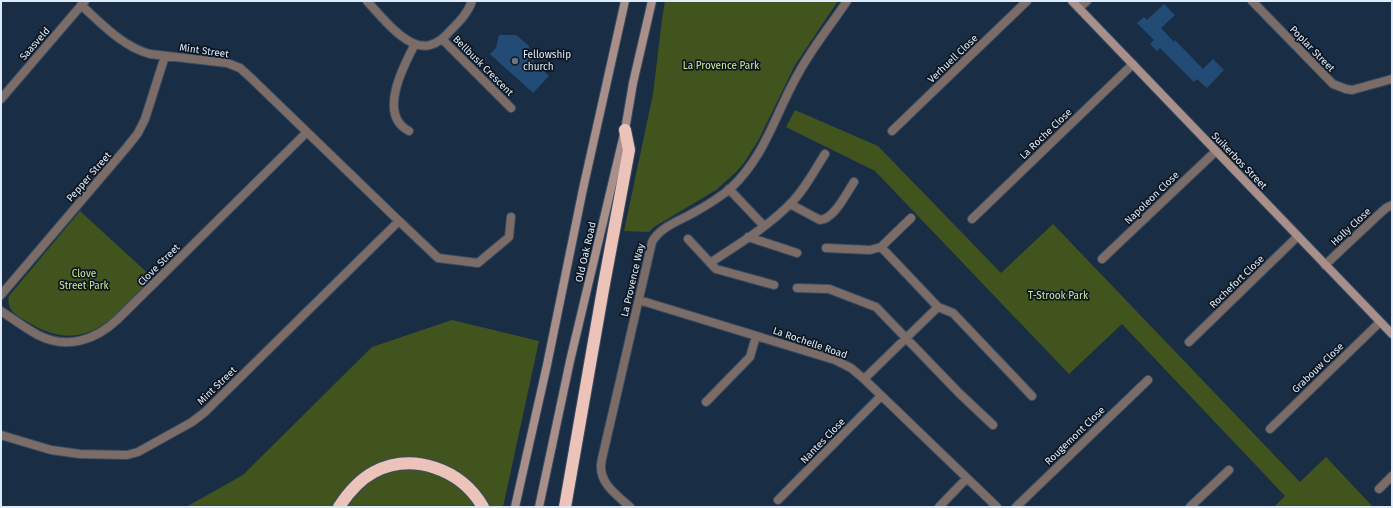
<svg xmlns="http://www.w3.org/2000/svg" width="1393" height="508" font-family="'Fira Sans',sans-serif">
  <style>
    .green { fill: #42541e }
    .building { fill: #224c76 }
    .lines { fill: none; stroke-linecap: round; stroke-linejoin: round }
    .street-casing { stroke: #394c62; stroke-width: 10 }
    .secondary-casing { stroke: #394c62; stroke-width: 10 }
    .highway-casing { stroke: #394c62; stroke-width: 14 }
    .street { stroke: #7c6c68; stroke-width: 8 }
    .secondary { stroke: #a98f89; stroke-width: 8 }
    .highway { stroke: #ecc3b9; stroke-width: 12 }
    .worship-dot { fill: #6b7280; stroke: #0d1620; stroke-width: 1.5 }
    .labels { text-anchor: middle; dominant-baseline: central; stroke-width: 3.5; stroke-linejoin: round; paint-order: stroke }
    .street-label { font-size: 10px; fill: #deebfa; stroke: #0d1620 }
    .poi-label { font-size: 10px; fill: #deebfa; stroke: #0d1620; text-anchor: start }
    .park-label { font-size: 10px; fill: #cbeb95; stroke: #0d1620 }
  </style>
  <rect width="100%" height="100%" fill="#192e45"/>
  <path class="green" d="M 665,1 L 838,1 L 795,65 L 759,139 L 744,163 L 735,173 L 716,190 L 654,227 L 649,232 L 624,231 L 653,94 L 662,19 Z
    M 795,110 L 878,146 L 1001,273 L 1053,224 L 1300,482 L 1326,457 L 1373,507 L 1274,507 L 1285,496 L 1122,324 L 1069,374 L 875,171 L 786,127 Z
    M 80,211 L 153,278 C 113,318 86,358 26,321 C 15,315 6,309 9,296 Z
    M 452,320 L 539,341 L 503,507 L 186,507 L 243,475 L 372,347 Z"/>
  <path class="building" d="M 1164,4 L 1175,15 L 1161,28 L 1174,42 L 1175,40 L 1203,69 L 1213,59 L 1224,70 L 1207,88 L 1197,79 L 1194,82 L 1160,48 L 1157,51 L 1150,44 L 1154,40 L 1137,23 L 1144,17 L 1147,20 Z
    M 499,35 L 516,35 L 529,46 L 529,57 L 549,76 L 533,93 L 490,54 L 496,48 Z"/>
  <g class="lines">
    <defs>
      <path id="street" d="M 367,1 C 380,15 408,52 430,45 C 438,43 445,37 450,31 C 459,22 468,13 472,1
        M 1252,1 L 1333,84 L 1346,89 L 1352,90 L 1392,79
        M 1079,8 L 1087,1
        M 442,39 L 511,108
        M 1,99 L 85,1
        M 409,131 C 377,115 404,65 415,44
        M 892,131 L 1027,1
        M 729,189 L 764,226
        M 790,204 L 820,220 C 834,219 846,194 854,182
        M 972,219 L 1133,64
        M 399,221 L 438,258 L 478,263 L 509,237 L 511,217
        M 748,237 L 797,253
        M 688,239 L 716,269 L 774,285
        M 881,247 L 938,307 L 953,313 L 1032,396
        M 826,248 L 870,250 L 881,247 L 911,218
        M 1102,259 L 1216,151
        M 710,263 C 737,245 766,228 789,205 C 804,191 814,171 825,154
        M 1325,265 L 1376,217 L 1386,208 L 1392,205
        M 797,288 L 829,289 L 876,307 L 959,393 L 993,425
        M 1,295 L 127,147 L 138,133 L 145,119 L 165,56
        M 639,300 L 835,360 L 851,368 L 864,379 L 997,507
        M 1,311 C 13,319 25,328 38,335 C 67,350 96,340 118,319 L 307,132
        M 1189,342 L 1298,236
        M 864,379 L 938,307
        M 706,402 L 750,357 L 756,336
        M 1270,429 L 1380,322
        M 1,435 L 51,450 L 80,454 L 127,455 L 138,452 L 192,422 L 205,412 L 399,221 L 250,77 L 240,68 L 227,63 L 150,54 C 123,47 102,24 81,5
        M 1379,489 L 1392,476
        M 778,500 L 881,396
        M 630,507 C 618,496 600,484 601,466 C 601,461 603,455 604,450 L 652,242 C 660,227 679,221 693,213 C 706,206 719,198 731,188 C 766,155 775,114 798,74 C 812,48 831,25 847,1
        M 939,507 L 967,478
        M 1016,507 L 1148,380
        M 1190,507 L 1229,470"/>
      <path id="secondary" d="M 1072,1 L 1392,334
        M 515,507 L 547,365 L 583,189 L 625,1
        M 539,507 L 570,361 L 625,130 L 633,83 L 652,1"/>
      <path id="highway" d="M 339,507 C 348,493 359,480 374,472 C 413,452 461,469 483,507
        M 565,507 L 604,284 L 629,150 L 625,130"/>
    </defs>
    <use href="#street" class="street-casing"/>
    <use href="#secondary" class="secondary-casing"/>
    <use href="#highway" class="highway-casing"/>
    <use href="#street" class="street"/>
    <use href="#secondary" class="secondary"/>
    <use href="#highway" class="highway"/>
  </g>
  <circle class="worship-dot" cx="515" cy="61" r="4"/>
  <g class="labels">
    <g class="street-label">
      <text transform="translate(35 44) rotate(-49)">Saasveld</text>
      <text transform="translate(1312 49) rotate(46)">Poplar Street</text>
      <text transform="translate(204 51) rotate(8)">Mint Street</text>
      <text transform="translate(953 59) rotate(-44)">Verhuell Close</text>
      <text transform="translate(483 66) rotate(45)">Bellbusk Crescent</text>
      <text transform="translate(1046 134) rotate(-44)">La Roche Close</text>
      <text transform="translate(1239 161) rotate(46)">Suikerbos Street</text>
      <text transform="translate(89 177) rotate(-49)">Pepper Street</text>
      <text transform="translate(1152 198) rotate(-44)">Napoleon Close</text>
      <text transform="translate(1351 227) rotate(-43)">Holly Close</text>
      <text transform="translate(586 252) rotate(-77)">Old Oak Road</text>
      <text transform="translate(159 265) rotate(-45)">Clove Street</text>
      <text transform="translate(633 280) rotate(-77)">La Provence Way</text>
      <text transform="translate(1237 282) rotate(-44)">Rochefort Close</text>
      <text transform="translate(810 343) rotate(19)">La Rochelle Road</text>
      <text transform="translate(1318 368) rotate(-44)">Grabouw Close</text>
      <text transform="translate(217 386) rotate(-44)">Mint Street</text>
      <text transform="translate(1075 436) rotate(-44)">Rougemont Close</text>
      <text transform="translate(823 441) rotate(-46)">Nantes Close</text>
    </g>
    <g class="poi-label">
      <text x="523" y="55">Fellowship<tspan x="523" dy="12">church</tspan></text>
    </g>
    <g class="park-label">
      <text x="721" y="66">La Provence Park</text>
      <text x="84" y="274">Clove<tspan x="84" dy="12">Street Park</tspan></text>
      <text x="1058" y="296">T-Strook Park</text>
    </g>
  </g>
  <rect width="1393" height="508" fill="none" stroke="#deebfa" stroke-width="4"/>
</svg>
